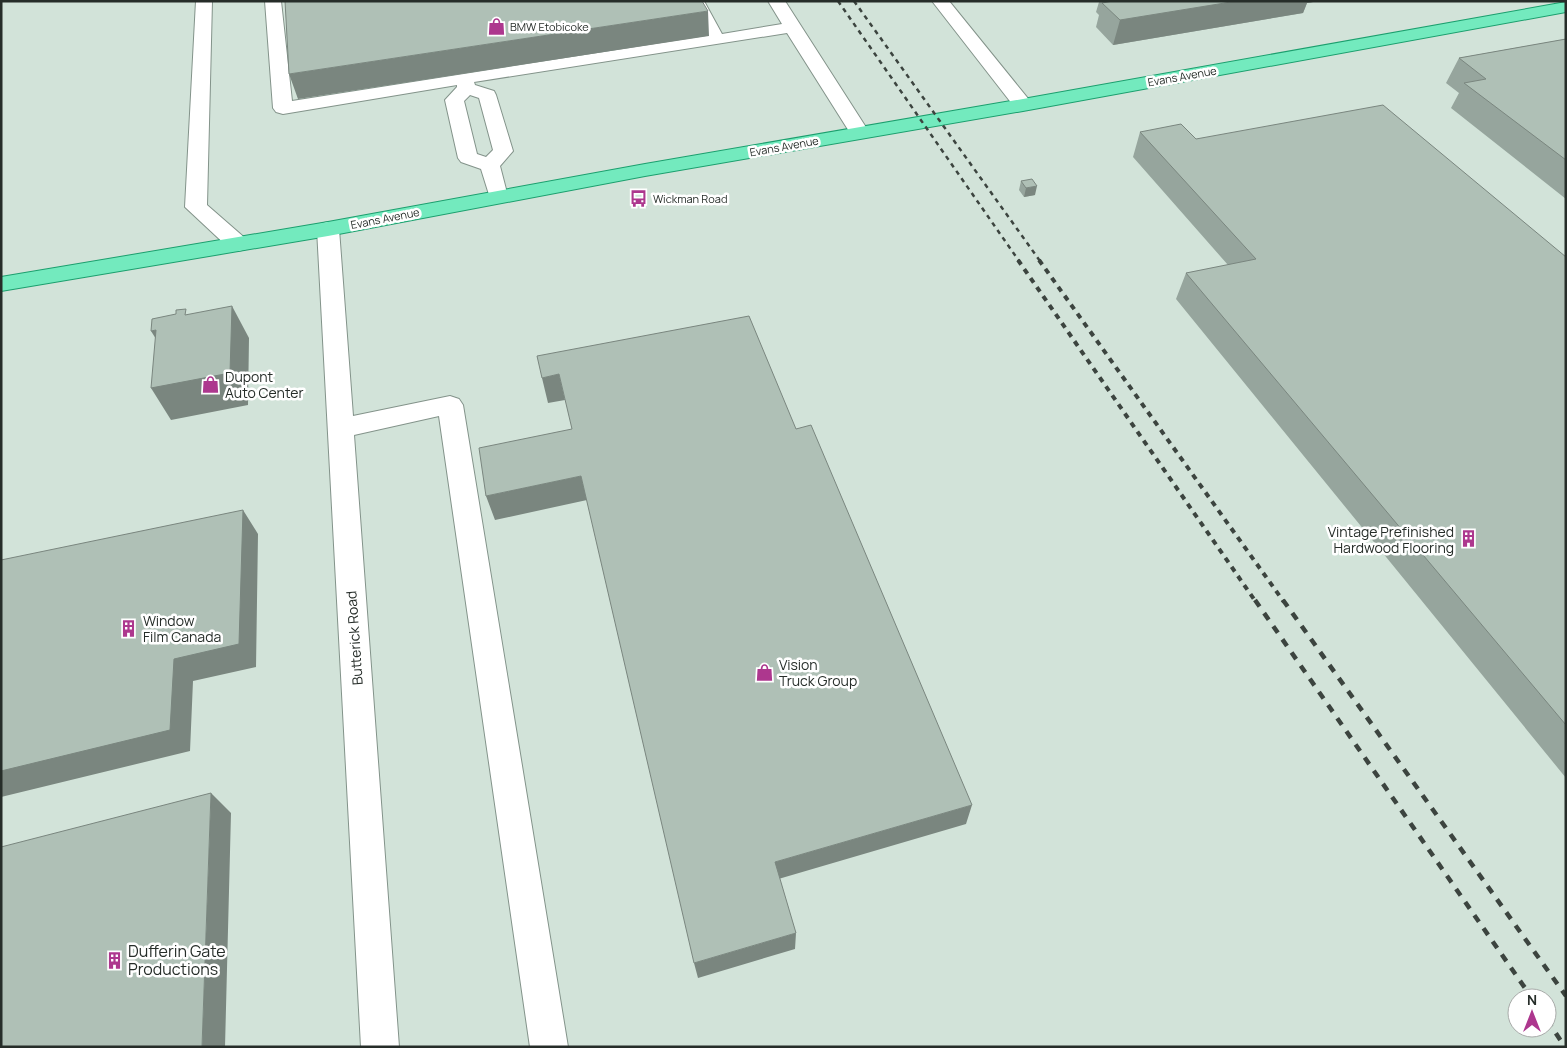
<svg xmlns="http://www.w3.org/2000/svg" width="1567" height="1048" font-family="Manrope,sans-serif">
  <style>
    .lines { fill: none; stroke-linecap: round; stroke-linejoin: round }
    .minor-casing { stroke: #83938a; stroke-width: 2 }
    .major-casing { stroke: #1c9f6e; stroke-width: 2 }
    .minor { fill: #fff; fill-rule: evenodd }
    .major { fill: #73eabe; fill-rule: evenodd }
    .rail-far2 { stroke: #3c443f; stroke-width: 2.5; stroke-dasharray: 4.5 4.5; stroke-linecap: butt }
    .rail-far1 { stroke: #3c443f; stroke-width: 4; stroke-dasharray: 5.5 5.5; stroke-linecap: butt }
    .rail { stroke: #3c443f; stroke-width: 4.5; stroke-dasharray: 8 8; stroke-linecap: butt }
    .wall { fill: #96a59d }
    .shaded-wall { fill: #7a867f }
    .building { fill: #afc0b6; stroke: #7a867f }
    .labels { text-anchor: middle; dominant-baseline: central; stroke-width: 5; stroke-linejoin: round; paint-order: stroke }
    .far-poi-label { font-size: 11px; fill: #262d29; stroke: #fff; text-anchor: start }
    .far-street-label { font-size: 11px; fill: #262d29; stroke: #fff }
    .poi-label { font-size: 14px; fill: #262d29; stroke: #fff; text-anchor: start }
    .street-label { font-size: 14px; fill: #262d29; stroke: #fff }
    .near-poi-label { font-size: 16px; fill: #262d29; stroke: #fff; text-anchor: start }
  </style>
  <rect width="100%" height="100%" fill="#d2e3d9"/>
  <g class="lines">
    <defs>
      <path id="minor" d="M 196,1 L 212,1 L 207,205 L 246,239 L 249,244 L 246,249 L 238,251 L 230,249 L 185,207 Z
        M 265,1 L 281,1 L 292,101 L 706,36 L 687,1 L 704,1 L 722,34 L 782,24 L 768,1 L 785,1 L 869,132 L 866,136 L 852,136 L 787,33 L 474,82 L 475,85 L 494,91 L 496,95 L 513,151 L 500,166 L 508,197 L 505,201 L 498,203 L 491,201 L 481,169 L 461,162 L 458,158 L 445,100 L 457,87 L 457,85 L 283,114 L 276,112 L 273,108 ZM 470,95 L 479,98 L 493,150 L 486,157 L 477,154 L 464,101 Z
        M 932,1 L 949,1 L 1030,101 L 1033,105 L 1030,109 L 1016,109 Z
        M 328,222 L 336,224 L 339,229 L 353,416 L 450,396 L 459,399 L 463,405 L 568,1047 L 530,1047 L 439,416 L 354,435 L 399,1047 L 361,1047 L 317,229 L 320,224 Z"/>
      <path id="major" d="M 1566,2 L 1566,12 L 1023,111 L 645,176 L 328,236 L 1,291 L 1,277 L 328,222 L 645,164 L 1023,99 Z"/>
    </defs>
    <use href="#minor" class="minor-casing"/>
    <use href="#major" class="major-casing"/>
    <use href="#minor" class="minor"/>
    <use href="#major" class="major"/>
    <path class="rail-far2" d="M 838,1 L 1019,261
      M 854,1 L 1040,261"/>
    <path class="rail-far1" d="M 1018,260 L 1256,602
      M 1039,260 L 1284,602"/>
    <path class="rail" d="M 1255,600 L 1532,998
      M 1283,600 L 1566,996
      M 1547,1020 L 1565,1047"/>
  </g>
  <path class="wall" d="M 1097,1 L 1319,1 L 1307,3 L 1303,13 L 1113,45 L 1096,27 L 1099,15 L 1096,12 L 1099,2 Z
    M 1566,39 L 1566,199 L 1451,108 L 1459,93 L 1446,83 L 1459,58 Z
    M 1140,132 L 1196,139 L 1566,257 L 1566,778 L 1176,299 L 1186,273 L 1228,265 L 1133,157 Z
    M 1021,181 L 1035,195 L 1024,197 L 1019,190 Z"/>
  <path class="shaded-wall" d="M 1237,1 L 1319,1 L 1307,3 L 1303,13 L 1113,45 L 1120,20 Z
    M 708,11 L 709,36 L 298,99 L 289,74 Z
    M 1037,186 L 1035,195 L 1024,197 L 1026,188 Z
    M 232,306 L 249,338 L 248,405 L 171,420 L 151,388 Z
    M 156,330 L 171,363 L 151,331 Z
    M 559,374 L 565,400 L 548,403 L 542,378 Z
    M 581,476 L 587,500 L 495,520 L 486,496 Z
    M 243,510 L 258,534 L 256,667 L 193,681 L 190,751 L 1,797 L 1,771 L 174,659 Z
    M 211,793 L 231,813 L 225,1047 L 202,1047 Z
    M 972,805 L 966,824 L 775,880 L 775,862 Z
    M 796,933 L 795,949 L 698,978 L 694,963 Z"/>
  <path class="building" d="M 285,1 L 702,1 L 708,11 L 289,74 Z
    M 1113,1 L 1237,1 L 1120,20 L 1102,3 Z
    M 1566,39 L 1566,160 L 1464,83 L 1486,79 L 1459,58 Z
    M 1383,105 L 1566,257 L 1566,725 L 1186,273 L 1256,259 L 1140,132 L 1181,124 L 1196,139 Z
    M 1032,179 L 1037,186 L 1026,188 L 1021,181 Z
    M 232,306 L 230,373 L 151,388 L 156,330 L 151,331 L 152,319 L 176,314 L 176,310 L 186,309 L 185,315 Z
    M 749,316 L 796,429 L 811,425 L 972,805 L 775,862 L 796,933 L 694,963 L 581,476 L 486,496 L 479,448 L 572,429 L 559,374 L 542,378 L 537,356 Z
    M 243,510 L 239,644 L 174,659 L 170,730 L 1,771 L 1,560 Z
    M 211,793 L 202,1047 L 1,1047 L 1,847 Z"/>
  <defs>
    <symbol id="shop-bare" viewBox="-9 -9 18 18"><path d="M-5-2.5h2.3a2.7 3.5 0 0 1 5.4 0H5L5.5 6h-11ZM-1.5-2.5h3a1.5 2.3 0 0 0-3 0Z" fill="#ad378e" stroke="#fff" stroke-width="2.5" paint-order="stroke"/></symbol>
    <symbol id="bus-bare" viewBox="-9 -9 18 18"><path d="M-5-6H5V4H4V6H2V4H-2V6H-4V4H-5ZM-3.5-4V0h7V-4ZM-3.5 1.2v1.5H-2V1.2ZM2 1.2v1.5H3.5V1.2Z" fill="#ad378e" stroke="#fff" stroke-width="2.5" paint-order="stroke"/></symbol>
    <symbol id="building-bare" viewBox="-9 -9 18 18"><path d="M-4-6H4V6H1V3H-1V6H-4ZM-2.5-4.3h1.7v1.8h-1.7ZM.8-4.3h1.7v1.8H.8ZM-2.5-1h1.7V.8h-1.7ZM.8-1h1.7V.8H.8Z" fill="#ad378e" stroke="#fff" stroke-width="2.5" paint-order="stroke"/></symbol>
  </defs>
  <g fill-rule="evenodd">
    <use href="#shop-bare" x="484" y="14" width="25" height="25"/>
    <use href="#bus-bare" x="626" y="186" width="25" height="25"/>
    <use href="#shop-bare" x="198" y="372" width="25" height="25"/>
    <use href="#building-bare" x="1456" y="526" width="25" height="25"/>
    <use href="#building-bare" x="116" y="616" width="25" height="25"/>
    <use href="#shop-bare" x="752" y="660" width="25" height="25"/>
    <use href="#building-bare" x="102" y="948" width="25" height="25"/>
  </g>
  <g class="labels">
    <g class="far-poi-label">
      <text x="510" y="26">BMW Etobicoke</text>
      <text x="653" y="198">Wickman Road</text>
    </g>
    <g class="far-street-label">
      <text transform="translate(1182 76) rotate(-10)">Evans Avenue</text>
      <text transform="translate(784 146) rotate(-10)">Evans Avenue</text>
      <text transform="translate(385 218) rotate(-11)">Evans Avenue</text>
    </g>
    <g class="poi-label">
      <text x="225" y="376">Dupont<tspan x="225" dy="16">Auto Center</tspan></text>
      <text x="1454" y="531" text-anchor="end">Vintage Prefinished<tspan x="1454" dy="16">Hardwood Flooring</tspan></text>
      <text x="143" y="620">Window<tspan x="143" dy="16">Film Canada</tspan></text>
      <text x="779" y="664">Vision<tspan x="779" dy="16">Truck Group</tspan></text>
    </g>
    <g class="street-label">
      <text transform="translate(354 638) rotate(-94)">Butterick Road</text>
    </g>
    <g class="near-poi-label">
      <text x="128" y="951">Dufferin Gate<tspan x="128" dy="18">Productions</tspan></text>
    </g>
  </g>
  <rect width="1567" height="1048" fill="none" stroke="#262d29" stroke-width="5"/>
  <g transform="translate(1532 1013)"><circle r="24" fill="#ffffff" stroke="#a8aba9"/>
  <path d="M0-4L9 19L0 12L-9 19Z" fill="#ad378e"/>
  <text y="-8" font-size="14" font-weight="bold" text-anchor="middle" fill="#262d29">N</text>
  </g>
</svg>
